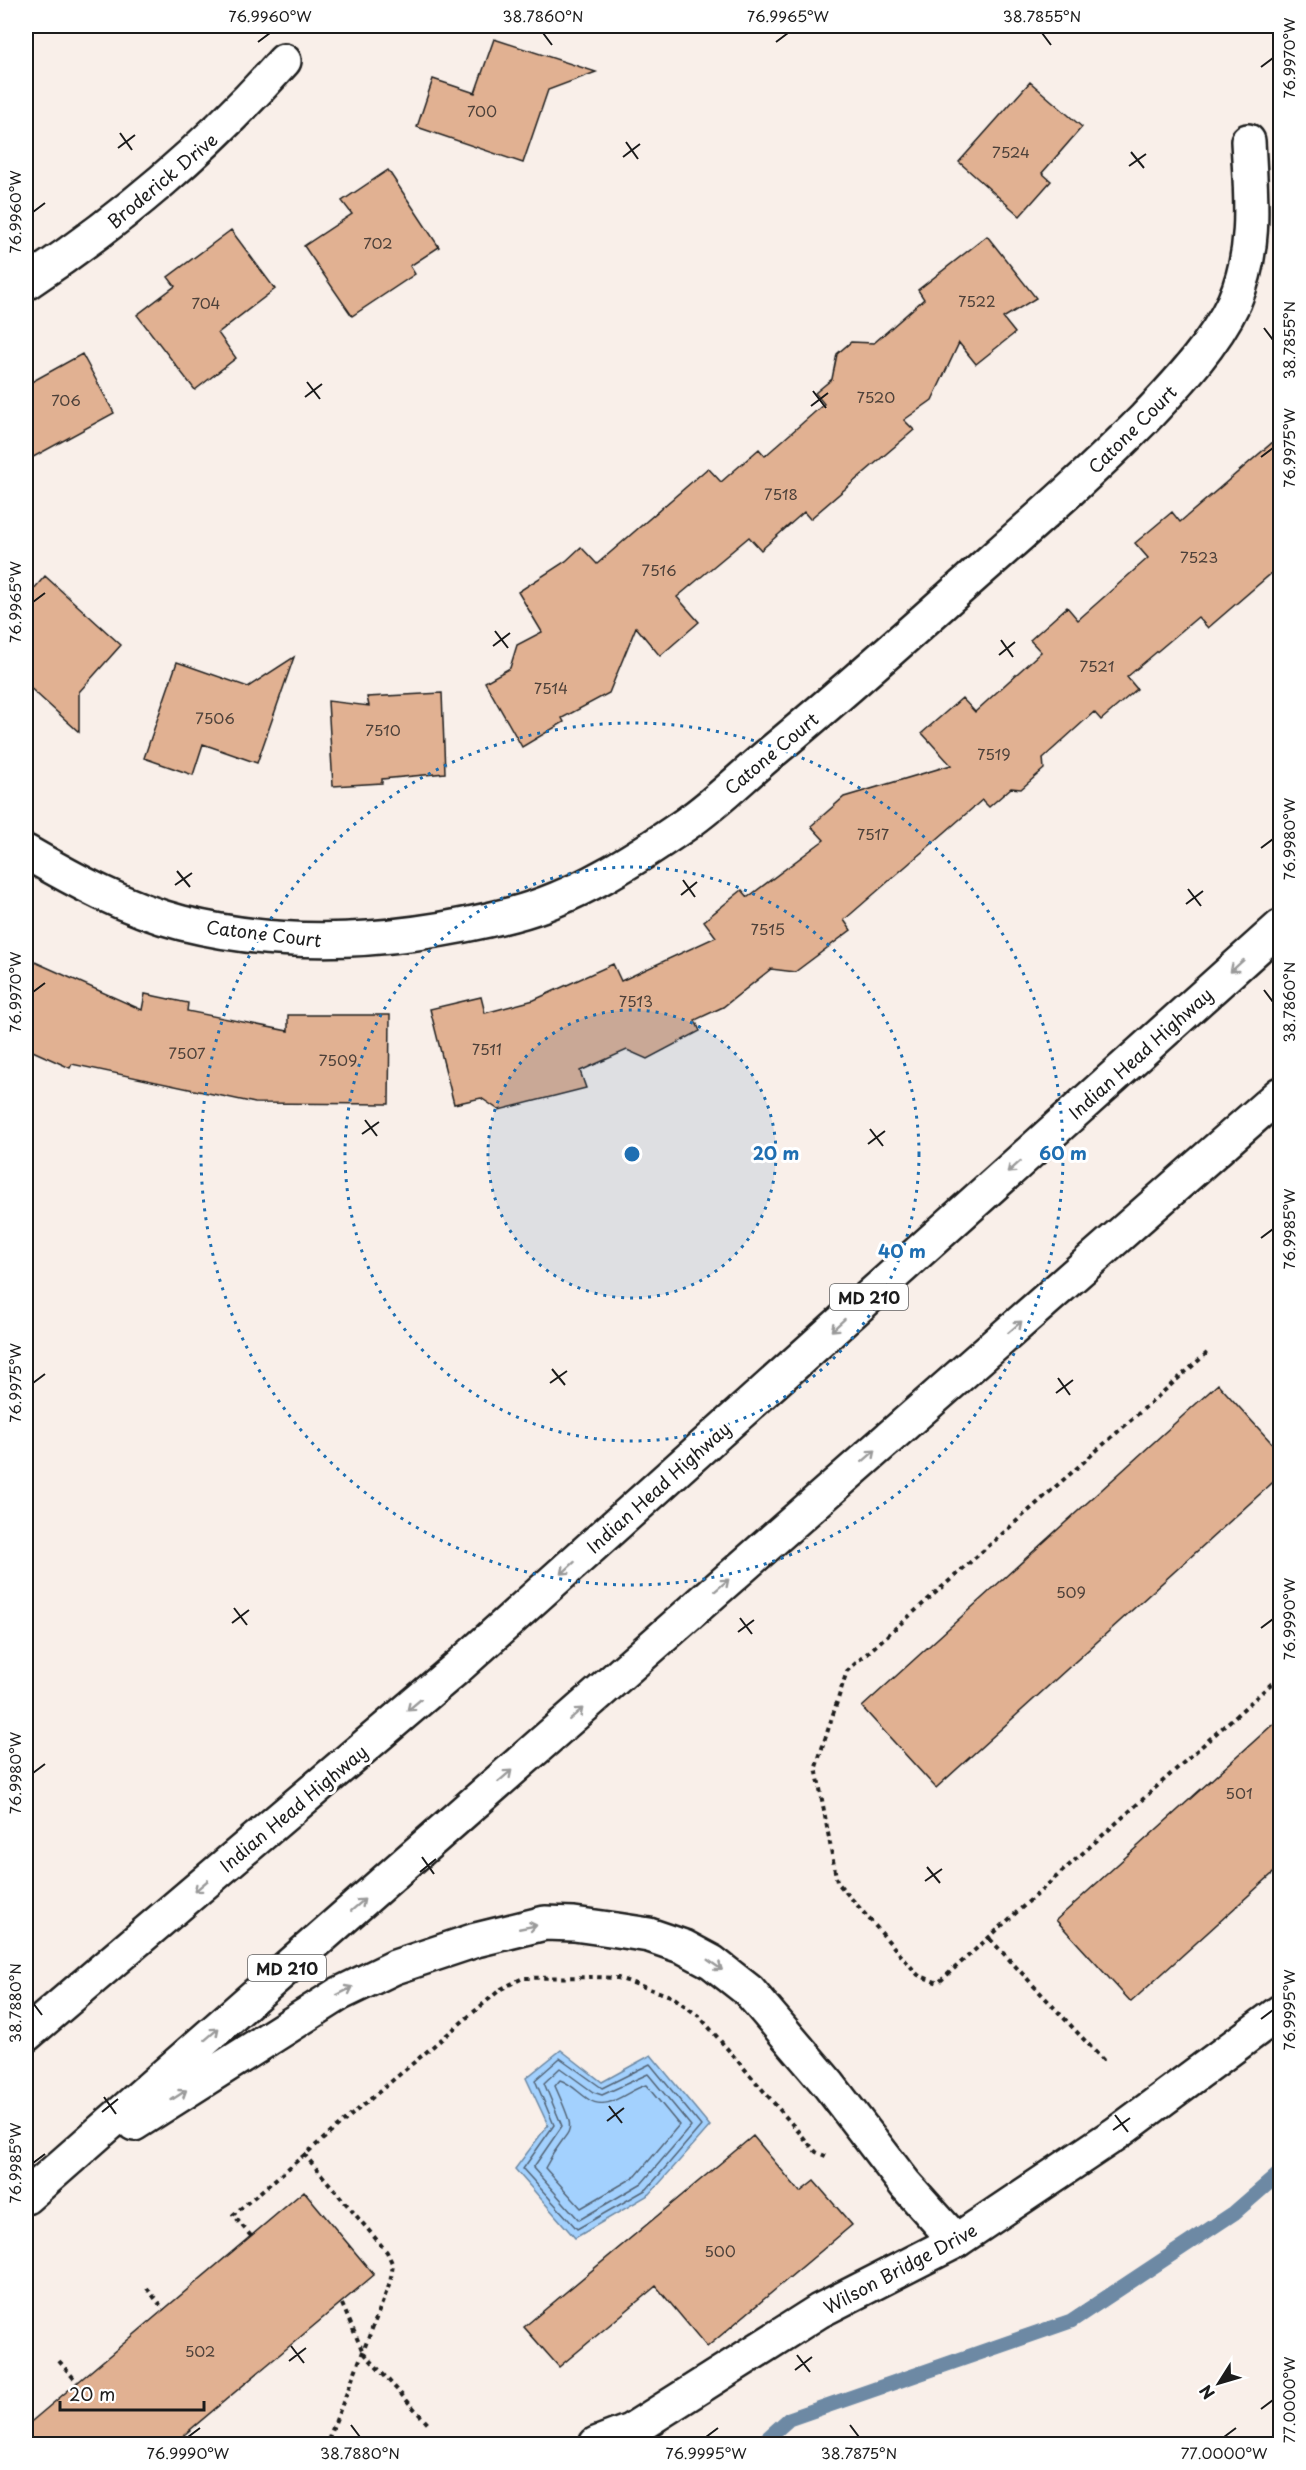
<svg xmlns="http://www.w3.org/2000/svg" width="1306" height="2470" font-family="'Playpen Sans',sans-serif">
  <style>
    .water { fill: #a3d1fe; stroke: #6d89a4; stroke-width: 1.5 }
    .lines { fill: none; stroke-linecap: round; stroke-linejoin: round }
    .shore { stroke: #526476; stroke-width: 1.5 }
    .stream { stroke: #6d89a4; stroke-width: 15 }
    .building { fill: #e1b192; stroke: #1c1c1c; stroke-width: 1.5 }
    .street-casing { stroke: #1c1c1c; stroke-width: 38 }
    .highway-casing { stroke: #1c1c1c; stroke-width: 38 }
    .path { stroke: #1c1c1c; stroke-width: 4; stroke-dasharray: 4.5 4.5; stroke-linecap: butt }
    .street { stroke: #fff; stroke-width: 33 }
    .highway { stroke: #fff; stroke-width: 33 }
    .oneway { stroke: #999 }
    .ticks { fill: none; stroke: #1c1c1c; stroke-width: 2 }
    .ring { fill: none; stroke: #1f6fb2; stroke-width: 3; stroke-dasharray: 3 6 }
    .labels { text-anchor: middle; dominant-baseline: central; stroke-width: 6; stroke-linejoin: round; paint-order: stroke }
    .number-label { font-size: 15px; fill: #4d413a }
    .shield { fill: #fff; stroke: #606060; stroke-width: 1.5 }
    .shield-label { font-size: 16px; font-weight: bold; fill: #1c1c1c }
    .street-label { font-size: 18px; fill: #1c1c1c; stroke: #fff }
    .centre { fill: #1f6fb2; stroke: #fff; stroke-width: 3 }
    .ring-label { font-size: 18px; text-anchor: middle; font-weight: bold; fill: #1f6fb2; stroke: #fff; stroke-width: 6; stroke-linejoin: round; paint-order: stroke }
    .neatline { fill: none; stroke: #1c1c1c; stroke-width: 2 }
    .ticks-label { font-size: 15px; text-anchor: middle; fill: #1c1c1c }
  </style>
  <rect width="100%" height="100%" fill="#f9efe9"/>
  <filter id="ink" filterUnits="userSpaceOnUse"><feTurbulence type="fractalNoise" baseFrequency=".0167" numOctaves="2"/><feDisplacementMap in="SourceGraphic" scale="12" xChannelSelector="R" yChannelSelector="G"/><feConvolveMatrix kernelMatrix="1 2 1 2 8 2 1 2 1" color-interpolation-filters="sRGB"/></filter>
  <g filter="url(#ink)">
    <path class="water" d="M 561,2050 L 602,2082 L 651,2055 L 710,2126 L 650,2194 L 575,2238 L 515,2169 L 548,2125 L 526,2078 Z"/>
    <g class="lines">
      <path class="shore" d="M 560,2058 L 602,2088 L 650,2064 L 701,2126 L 647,2189 L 577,2229 L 523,2169 L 554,2125 L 535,2080 Z
        M 560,2068 L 593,2092 L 602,2095 L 648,2074 L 691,2126 L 642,2183 L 579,2220 L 533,2168 L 562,2126 L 544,2083 Z
        M 560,2080 C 570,2083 579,2093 588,2099 C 608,2113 627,2090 646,2085 L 679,2125 L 636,2176 L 581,2208 L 545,2168 C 569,2120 581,2144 555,2086 Z"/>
      <path class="stream" d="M 761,2444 L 789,2419 L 1071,2321 L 1234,2213 L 1280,2173"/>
    </g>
    <path class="building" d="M 494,39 L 596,72 L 548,90 L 523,163 L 417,127 L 433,79 L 475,93 Z
      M 1030,82 L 1082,127 L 1042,173 L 1051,181 L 1020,216 L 959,162 Z
      M 388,170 L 439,247 L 410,266 L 415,274 L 352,316 L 304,246 L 352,214 L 342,201 Z
      M 231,230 L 275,289 L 218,333 L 236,358 L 195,390 L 137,315 L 175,286 L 168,277 Z
      M 987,236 L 1036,298 L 1003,318 L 1015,333 L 976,364 L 959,343 L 932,400 L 904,420 L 914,430 L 810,519 L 804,512 L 761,550 L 749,537 L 677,597 L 699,622 L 660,656 L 636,627 L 609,693 L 562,718 L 564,722 L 522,747 L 485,682 L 510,668 L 517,645 L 542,632 L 518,592 L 566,561 L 581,547 L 597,564 L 708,468 L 721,482 L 759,449 L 765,456 L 824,404 L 815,393 L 832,379 L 837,354 L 851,342 L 874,343 L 924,299 L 918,290 Z
      M 82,354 L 114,413 L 26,461 L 26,385 Z
      M 1281,435 L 1281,565 L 1208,628 L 1198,617 L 1127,677 L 1137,689 L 1101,720 L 1094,712 L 1043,758 L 1044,769 L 1021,789 L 1011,788 L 989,807 L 982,800 L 844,920 L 851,930 L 795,972 L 771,969 L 723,1007 L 695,1020 L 700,1031 L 647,1059 L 627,1050 L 580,1071 L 586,1088 L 499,1110 L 481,1098 L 454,1104 L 430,1009 L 481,997 L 485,1013 L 534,1000 L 613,964 L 621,981 L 716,937 L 704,921 L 742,890 L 748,897 L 824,840 L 811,826 L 844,797 L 951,765 L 922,733 L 962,698 L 975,712 L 1041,652 L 1030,640 L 1067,607 L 1078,620 L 1148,558 L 1135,543 L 1172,512 L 1180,522 Z
      M 45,576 L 121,645 L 79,692 L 79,732 L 26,684 L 26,598 Z
      M 294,657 L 257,763 L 203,744 L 193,775 L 144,758 L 177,662 L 248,687 Z
      M 442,693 L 445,773 L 382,779 L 382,783 L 333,786 L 328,701 L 369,706 L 367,697 Z
      M 26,958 L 142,1010 L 145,994 L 188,1003 L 187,1011 L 288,1031 L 288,1015 L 390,1015 L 389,1104 L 255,1103 L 72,1064 L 70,1068 L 26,1048 Z
      M 1218,1384 L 1281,1453 L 1281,1475 L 936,1788 L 862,1707 Z
      M 1281,1717 L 1281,1866 L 1131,2002 L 1056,1920 Z
      M 753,2136 L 800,2192 L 814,2181 L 852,2225 L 707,2347 L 656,2286 L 559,2367 L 524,2327 Z
      M 304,2191 L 374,2275 L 172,2445 L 26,2445 L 26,2426 Z"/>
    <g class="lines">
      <defs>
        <path id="street" d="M 26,283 C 124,218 205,149 284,61
          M 26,852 C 74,880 127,909 182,923 C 291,950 404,942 513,914 C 575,898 634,860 686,824 C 715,804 741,778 767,756 C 826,707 883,657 940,606 C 1009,544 1080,484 1145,418 C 1177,384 1214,345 1234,302 C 1257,250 1251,196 1248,141
          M 596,2444 L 630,2431 L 819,2311 L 956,2241 L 1117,2133 L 1280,2012"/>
        <path id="highway" d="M 26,2035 L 458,1667 L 1280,927
          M 134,2124 L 339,1994 L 395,1967 L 476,1940 L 545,1923 L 574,1924 L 617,1930 L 649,1935 L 684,1947 L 712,1962 L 749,1991 L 829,2085 L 905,2184 L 956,2241
          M 26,2197 L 1280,1094"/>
      </defs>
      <use href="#street" class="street-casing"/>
      <use href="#highway" class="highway-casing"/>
      <path class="path" d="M 1207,1353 L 847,1671 L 816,1767 L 837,1882 L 918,1975 L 938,1983 L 1280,1676
        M 990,1939 L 1104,2061
        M 304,2154 L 387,2252 L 393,2265 L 390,2283 L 327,2443
        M 251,2236 L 233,2215 L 501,1989 L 523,1978 L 593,1977 L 618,1978 L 673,1997 L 700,2017 L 816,2152 L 830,2158
        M 147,2288 L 164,2310
        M 342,2304 L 363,2352 L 428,2424
        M 59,2361 L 77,2382"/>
      <use href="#street" class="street"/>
      <use href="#highway" class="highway"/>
    </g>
    <defs><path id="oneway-shaft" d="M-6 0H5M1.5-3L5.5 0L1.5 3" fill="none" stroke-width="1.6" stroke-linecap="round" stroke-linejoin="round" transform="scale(1.5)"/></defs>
    <g class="oneway">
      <use href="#oneway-shaft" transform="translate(1237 966) rotate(138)"/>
      <use href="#oneway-shaft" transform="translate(1014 1167) rotate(138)"/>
      <use href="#oneway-shaft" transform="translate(838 1325) rotate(138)"/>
      <use href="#oneway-shaft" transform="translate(1015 1327) rotate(-41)"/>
      <use href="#oneway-shaft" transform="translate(869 1456) rotate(-41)"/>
      <use href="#oneway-shaft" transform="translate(568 1568) rotate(138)"/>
      <use href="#oneway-shaft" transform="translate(722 1585) rotate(-41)"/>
      <use href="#oneway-shaft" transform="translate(414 1705) rotate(140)"/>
      <use href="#oneway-shaft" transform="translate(576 1714) rotate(-41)"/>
      <use href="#oneway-shaft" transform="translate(505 1776) rotate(-41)"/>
      <use href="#oneway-shaft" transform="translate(201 1886) rotate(140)"/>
      <use href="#oneway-shaft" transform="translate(358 1905) rotate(-41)"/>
      <use href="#oneway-shaft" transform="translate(528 1927) rotate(-11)"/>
      <use href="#oneway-shaft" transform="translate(715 1965) rotate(35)"/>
      <use href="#oneway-shaft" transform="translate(345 1991) rotate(-27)"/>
      <use href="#oneway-shaft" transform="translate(212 2034) rotate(-41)"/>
      <use href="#oneway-shaft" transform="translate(179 2095) rotate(-33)"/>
    </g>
  </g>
  <path class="ticks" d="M 543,33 L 552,45M 1042,33 L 1051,45M 258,42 L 270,33M 776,42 L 788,33M 1261,67 L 1273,58M 120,133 L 132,150M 626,142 L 638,159M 118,148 L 135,135M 1131,152 L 1144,168M 623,157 L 640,144M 1129,166 L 1146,154M 33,212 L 45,203M 1264,328 L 1273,340M 307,382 L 320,399M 813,391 L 826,408M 305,397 L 322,384M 811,406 L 828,393M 1261,457 L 1273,448M 33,602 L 45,593M 495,631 L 508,648M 1001,640 L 1013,657M 493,646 L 510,633M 999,655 L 1015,642M 1261,848 L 1273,839M 177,871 L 190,887M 683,880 L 695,897M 175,885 L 192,873M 1188,889 L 1201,906M 681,895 L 697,882M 1186,904 L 1203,891M 1264,990 L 1273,1002M 33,992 L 45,983M 365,1120 L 377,1136M 870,1129 L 883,1146M 362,1134 L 379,1122M 868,1144 L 885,1131M 1261,1238 L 1273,1229M 552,1369 L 565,1385M 1058,1378 L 1070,1395M 33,1383 L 45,1374M 550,1383 L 567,1371M 1056,1393 L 1073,1380M 234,1608 L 247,1625M 740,1618 L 752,1634M 232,1623 L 249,1610M 1261,1628 L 1273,1619M 738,1632 L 754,1620M 33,1773 L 45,1764M 422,1857 L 434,1874M 927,1867 L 940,1883M 420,1872 L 436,1859M 925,1881 L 942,1869M 33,2003 L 42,2015M 1261,2019 L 1273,2010M 104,2097 L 116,2114M 609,2106 L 622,2123M 102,2112 L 118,2099M 1115,2115 L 1128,2132M 607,2121 L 624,2108M 1113,2130 L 1130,2118M 33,2163 L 45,2154M 291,2346 L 304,2363M 797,2355 L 810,2372M 289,2361 L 306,2348M 795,2370 L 812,2357M 1261,2409 L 1273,2400M 351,2425 L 360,2437M 850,2425 L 859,2437M 188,2437 L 200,2428M 706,2437 L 718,2428M 1224,2437 L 1236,2428"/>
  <circle cx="632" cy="1154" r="144" fill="#1f6fb2" fill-opacity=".12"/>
  <g class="ring">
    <circle cx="632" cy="1154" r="144"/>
    <circle cx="632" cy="1154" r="287"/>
    <circle cx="632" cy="1154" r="431"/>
  </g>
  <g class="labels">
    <g class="number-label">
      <text x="482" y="110">700</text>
      <text x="1011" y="151">7524</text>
      <text x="378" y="242">702</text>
      <text x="977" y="300">7522</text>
      <text x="206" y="302">704</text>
      <text x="876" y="396">7520</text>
      <text x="66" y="399">706</text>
      <text x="781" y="493">7518</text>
      <text x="1199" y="556">7523</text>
      <text x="659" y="569">7516</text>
      <text x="1097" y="665">7521</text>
      <text x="551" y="687">7514</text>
      <text x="215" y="717">7506</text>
      <text x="383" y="729">7510</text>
      <text x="994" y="753">7519</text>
      <text x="873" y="833">7517</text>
      <text x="768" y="928">7515</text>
      <text x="636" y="1000">7513</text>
      <text x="487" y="1048">7511</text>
      <text x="187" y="1052">7507</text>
      <text x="338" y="1059">7509</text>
      <text x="1071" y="1591">509</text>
      <text x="1239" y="1792">501</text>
      <text x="720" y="2250">500</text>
      <text x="200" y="2350">502</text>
    </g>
    <g class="shield">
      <rect x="830" y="1284" width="78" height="26" rx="4.5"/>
      <rect x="248" y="1955" width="78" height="26" rx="4.5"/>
    </g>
    <g class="shield-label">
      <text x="869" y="1297">MD 210</text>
      <text x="287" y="1968">MD 210</text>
    </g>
    <g class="street-label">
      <text transform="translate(162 180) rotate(-40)">Broderick Drive</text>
      <text transform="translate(1132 429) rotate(-45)">Catone Court</text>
      <text transform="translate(771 753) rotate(-40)">Catone Court</text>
      <text transform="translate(264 933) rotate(7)">Catone Court</text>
      <text transform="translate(1140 1053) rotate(-42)">Indian Head Highway</text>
      <text transform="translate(658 1487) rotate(-42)">Indian Head Highway</text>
      <text transform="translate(293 1808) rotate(-40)">Indian Head Highway</text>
      <text transform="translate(900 2268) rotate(-28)">Wilson Bridge Drive</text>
    </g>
  </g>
  <circle cx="632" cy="1154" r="9" class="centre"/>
  <g class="ring-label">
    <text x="776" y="1160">20 m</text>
    <text x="1063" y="1160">60 m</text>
    <text x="902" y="1258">40 m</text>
  </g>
  <rect width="1306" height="2470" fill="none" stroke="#fff" stroke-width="66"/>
  <g transform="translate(1219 2383) rotate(233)" stroke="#ffffff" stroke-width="4.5" paint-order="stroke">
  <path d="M0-4.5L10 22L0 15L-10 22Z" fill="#1c1c1c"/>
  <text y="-9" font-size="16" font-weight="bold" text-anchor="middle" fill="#1c1c1c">N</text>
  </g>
  <path d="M60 2401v9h144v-9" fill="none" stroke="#1c1c1c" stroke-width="3"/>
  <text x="69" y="2401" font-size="18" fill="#1c1c1c" stroke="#ffffff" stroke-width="4.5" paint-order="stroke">20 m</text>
  <rect x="33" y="33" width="1240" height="2404" class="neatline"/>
  <g class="ticks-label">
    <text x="270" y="22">76.9960°W</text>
    <text x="543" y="22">38.7860°N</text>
    <text x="788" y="22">76.9965°W</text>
    <text x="1042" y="22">38.7855°N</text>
    <text transform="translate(1290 58) rotate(-90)" y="5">76.9970°W</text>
    <text transform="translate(16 212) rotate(-90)" y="5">76.9960°W</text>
    <text transform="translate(1290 340) rotate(-90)" y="5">38.7855°N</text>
    <text transform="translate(1290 448) rotate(-90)" y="5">76.9975°W</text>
    <text transform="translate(16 602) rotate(-90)" y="5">76.9965°W</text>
    <text transform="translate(1290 839) rotate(-90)" y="5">76.9980°W</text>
    <text transform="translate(16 992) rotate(-90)" y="5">76.9970°W</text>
    <text transform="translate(1290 1002) rotate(-90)" y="5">38.7860°N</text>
    <text transform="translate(1290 1229) rotate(-90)" y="5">76.9985°W</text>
    <text transform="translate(16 1383) rotate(-90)" y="5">76.9975°W</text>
    <text transform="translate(1290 1619) rotate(-90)" y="5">76.9990°W</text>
    <text transform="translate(16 1773) rotate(-90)" y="5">76.9980°W</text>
    <text transform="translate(16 2003) rotate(-90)" y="5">38.7880°N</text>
    <text transform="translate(1290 2010) rotate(-90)" y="5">76.9995°W</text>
    <text transform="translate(16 2163) rotate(-90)" y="5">76.9985°W</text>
    <text transform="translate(1290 2400) rotate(-90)" y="5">77.0000°W</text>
    <text x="188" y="2459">76.9990°W</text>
    <text x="360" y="2459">38.7880°N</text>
    <text x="706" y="2459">76.9995°W</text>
    <text x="859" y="2459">38.7875°N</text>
    <text x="1224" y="2459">77.0000°W</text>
  </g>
</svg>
